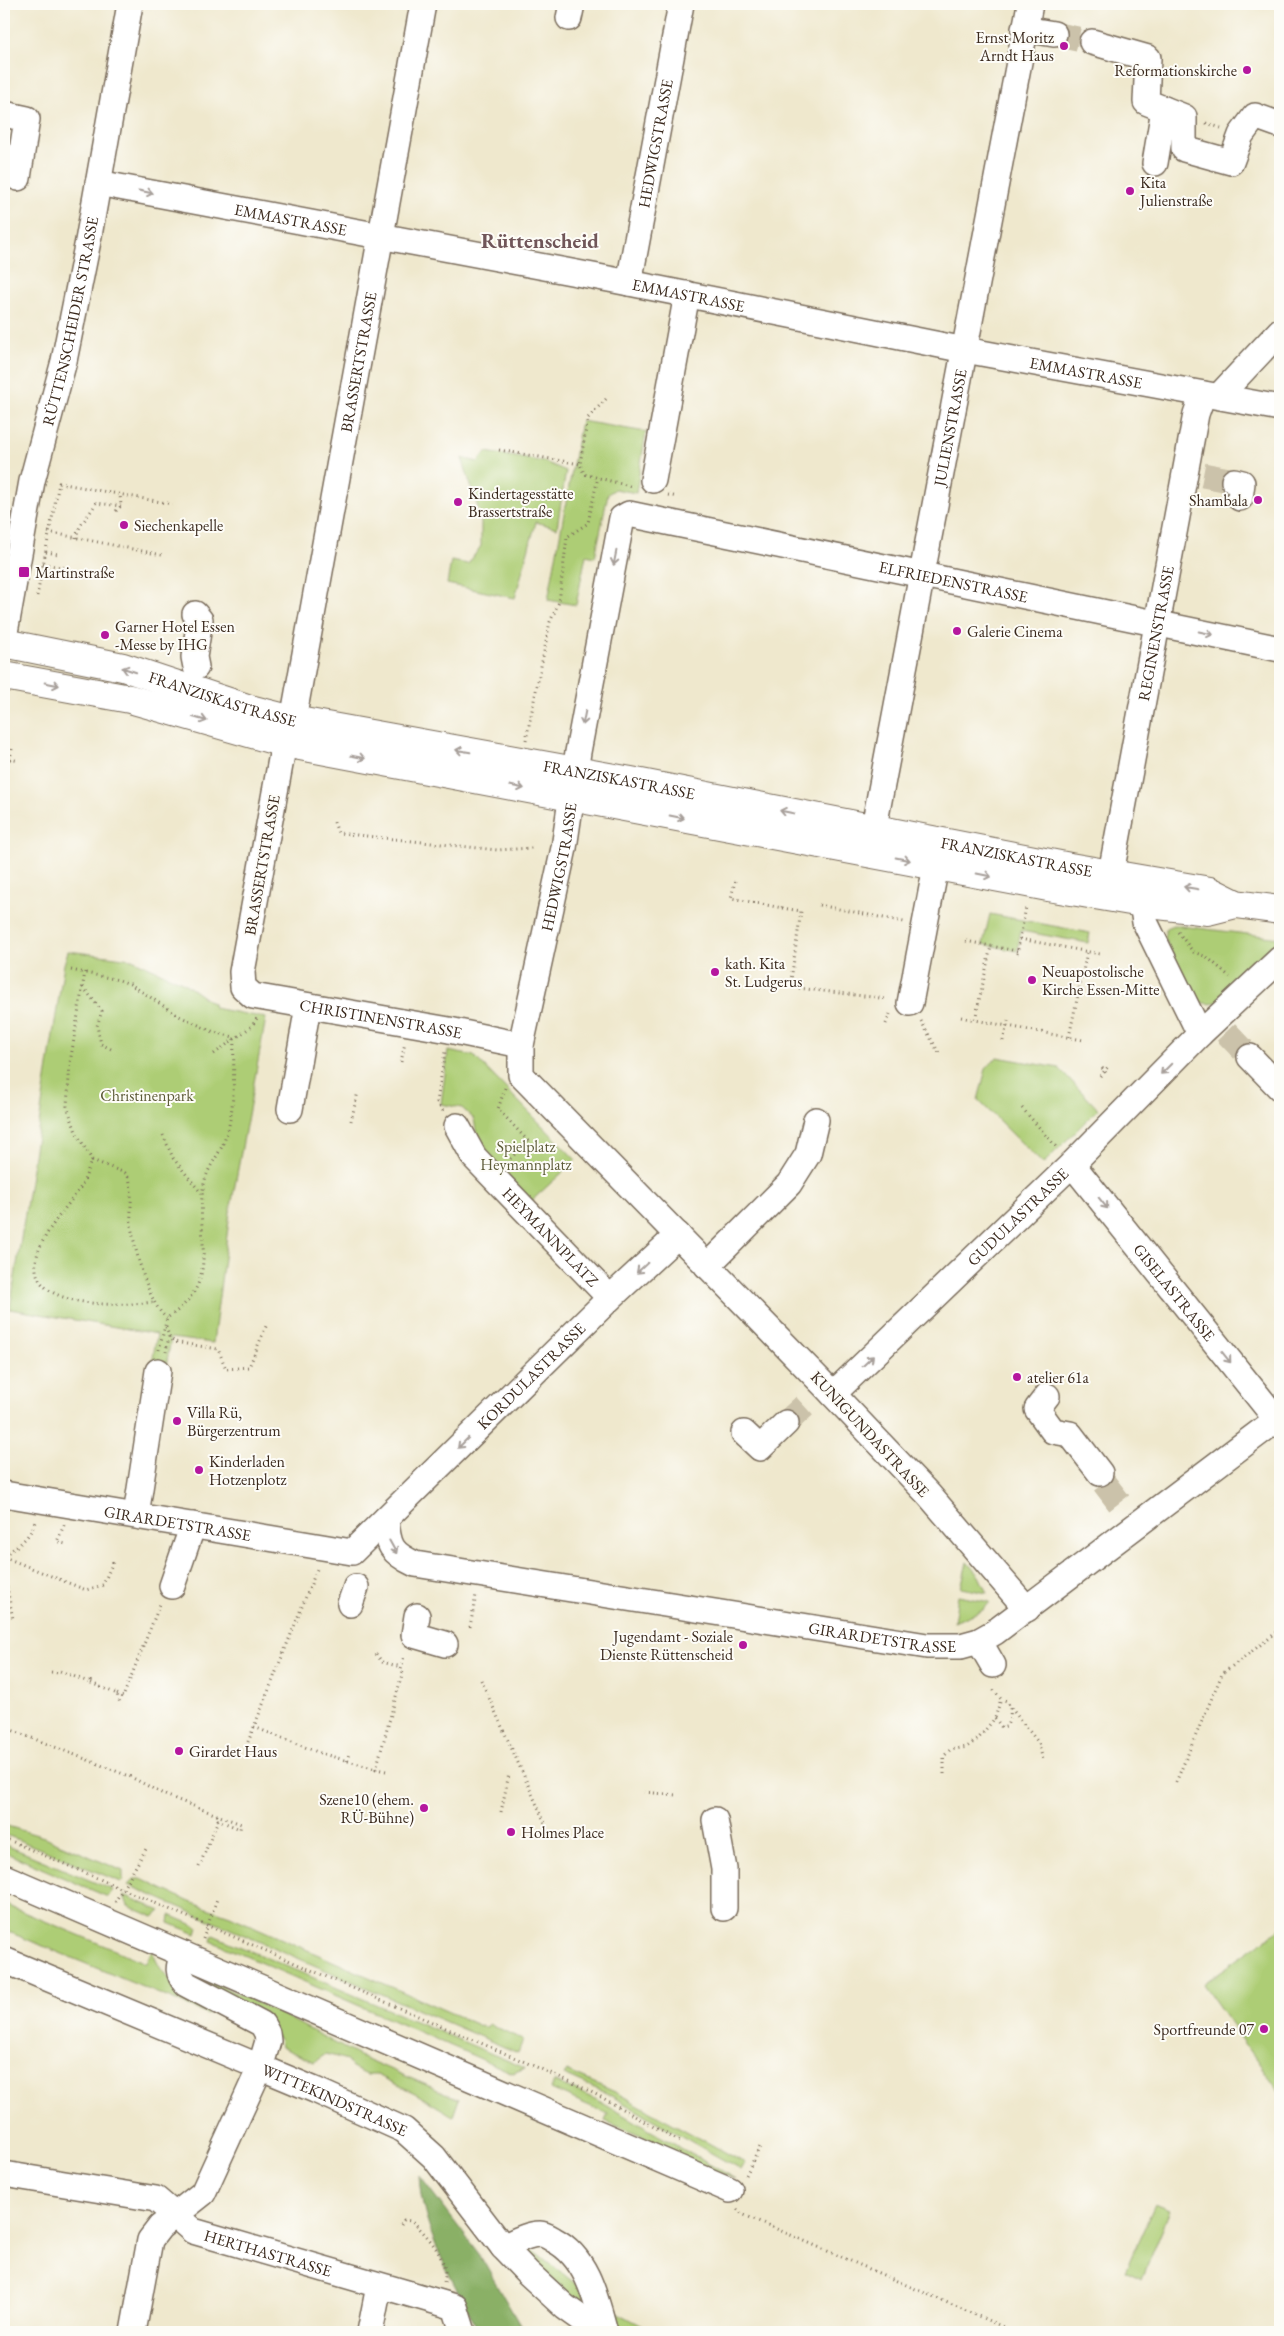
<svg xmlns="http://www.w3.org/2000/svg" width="1284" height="2336" font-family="'EB Garamond',serif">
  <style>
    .green { fill: #adcd75; stroke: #747c4a }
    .forest { fill: #8ab066; stroke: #626d42 }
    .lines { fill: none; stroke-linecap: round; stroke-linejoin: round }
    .minor-tunnel { stroke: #cbc2aa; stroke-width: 25; stroke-dasharray: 25 12; stroke-linecap: butt }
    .minor-casing { stroke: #7a6c5b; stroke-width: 28 }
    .major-casing { stroke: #7a6c5b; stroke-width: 30 }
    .path { stroke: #7a6c5b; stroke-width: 3; stroke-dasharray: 1 4; stroke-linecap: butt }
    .minor { stroke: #fff; stroke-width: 25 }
    .major { stroke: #fff; stroke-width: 28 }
    .oneway { stroke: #a79f9a }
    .poi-dot { fill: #b5179e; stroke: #fdfcf7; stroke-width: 2 }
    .labels { text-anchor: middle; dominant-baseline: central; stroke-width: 4; stroke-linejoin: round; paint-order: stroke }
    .poi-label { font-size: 16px; fill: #3b2a1e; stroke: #fdfcf7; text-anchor: start }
    .street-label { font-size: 16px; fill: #3b2a1e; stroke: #fdfcf7 }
    .park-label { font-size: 16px; fill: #5d5b38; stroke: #fdfcf7 }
    .district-label { font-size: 21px; font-weight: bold; fill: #705659; stroke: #fdfcf7 }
  </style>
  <rect width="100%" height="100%" fill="#fdfcf7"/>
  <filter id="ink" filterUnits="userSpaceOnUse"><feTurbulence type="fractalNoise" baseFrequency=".02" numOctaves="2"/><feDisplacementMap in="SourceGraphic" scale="10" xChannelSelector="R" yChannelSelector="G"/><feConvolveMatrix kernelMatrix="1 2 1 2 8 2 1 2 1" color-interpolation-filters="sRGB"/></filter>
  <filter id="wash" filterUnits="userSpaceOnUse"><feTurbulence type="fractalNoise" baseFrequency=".0096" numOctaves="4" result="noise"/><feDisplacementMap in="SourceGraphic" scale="20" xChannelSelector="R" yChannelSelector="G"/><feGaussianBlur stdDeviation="1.12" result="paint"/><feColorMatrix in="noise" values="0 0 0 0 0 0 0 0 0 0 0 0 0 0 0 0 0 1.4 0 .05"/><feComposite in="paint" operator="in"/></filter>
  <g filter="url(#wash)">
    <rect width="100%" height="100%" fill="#efe8cd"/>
    <path class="green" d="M 581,421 L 646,432 L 636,493 L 615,489 L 608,494 L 595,557 L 586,555 L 576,605 L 548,600 Z
      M 486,452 L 545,462 L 566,471 L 557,528 L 536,522 L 515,598 L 447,584 L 451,561 L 468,564 L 481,546 L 481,517 L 462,458 L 478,462 Z
      M 990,914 L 1090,933 L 1088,943 L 1021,931 L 1017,951 L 983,944 Z
      M 1173,925 L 1280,938 L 1280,946 L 1227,998 C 1216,1005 1206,1006 1195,999 L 1164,938 L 1166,928 Z
      M 68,951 L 132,959 L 184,983 L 213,1004 L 214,1008 L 266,1018 L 230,1212 L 213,1343 L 171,1338 L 143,1499 L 129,1497 L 157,1334 L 10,1309 L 64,964 Z
      M 448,1051 L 474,1056 L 576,1160 L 528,1204 L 480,1153 L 474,1119 L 462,1108 L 441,1104 Z
      M 997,1057 L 1059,1068 L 1098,1109 L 1043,1164 L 978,1100 L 986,1069 Z
      M 967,1562 L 979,1576 L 987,1593 L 961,1588 Z
      M 958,1596 L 990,1602 L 983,1610 L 954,1622 Z
      M 4,1825 L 44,1837 L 123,1871 L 123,1880 L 121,1882 L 4,1834 Z
      M 4,1845 L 8,1846 L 113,1890 L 108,1897 L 4,1852 Z
      M 134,1879 L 141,1879 L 190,1902 L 230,1916 L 485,2028 L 490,2024 L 523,2040 L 518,2053 L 128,1885 Z
      M 124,1895 L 161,1911 L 154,1917 L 128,1906 Z
      M 4,1904 L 146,1963 L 152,1950 C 163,1983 184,1989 212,2006 L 208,2014 L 4,1930 Z
      M 170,1915 L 198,1927 L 196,1934 L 169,1923 Z
      M 1280,1929 L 1280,2093 L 1203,1984 Z
      M 213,1935 L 525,2068 L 513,2073 L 211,1941 Z
      M 194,1969 L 197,1970 L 195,1974 L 279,2013 L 359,2056 L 459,2099 L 453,2116 L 415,2093 L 377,2075 L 367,2075 L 352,2068 L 347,2060 L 326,2054 L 314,2062 L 281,2047 L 279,2039 L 191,1975 Z
      M 567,2071 L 615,2092 L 745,2163 L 741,2170 L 606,2093 L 564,2075 Z
      M 554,2081 L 597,2100 L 735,2179 L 665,2154 L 667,2147 L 605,2121 L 608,2114 L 551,2089 Z
      M 1155,2204 L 1170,2210 L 1142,2279 L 1125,2271 Z
      M 523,2242 L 577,2285 L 583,2293 L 590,2312 L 515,2246 Z
      M 605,2306 L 654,2332 L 618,2332 Z"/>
    <path class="forest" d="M 419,2175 L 479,2254 L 524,2332 L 479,2332 C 455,2283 421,2232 419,2175 Z"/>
  </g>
  <g filter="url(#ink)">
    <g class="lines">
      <path class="minor-tunnel" d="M 1054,34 L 1092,42
        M 1203,475 L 1234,481
        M 1226,1032 L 1250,1057
        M 786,1423 L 812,1399
        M 1104,1483 L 1124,1509"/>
      <defs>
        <g id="minor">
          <path d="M 569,18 L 572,4"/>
          <path d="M 1024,29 L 1054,34"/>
          <path d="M 1092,42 L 1148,58 L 1146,102 L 1184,117 L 1184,149 L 1231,162 L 1241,135 L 1255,116 L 1280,125"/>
          <path d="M 4,114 L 27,119 L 18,178"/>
          <path d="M 1155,163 L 1164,109"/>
          <path id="s1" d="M 98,183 L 614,280 L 965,350 L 1280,408"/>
          <path id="s2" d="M 629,283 L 681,4"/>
          <path d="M 1219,396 L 1280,331"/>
          <path d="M 653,480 L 687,294"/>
          <path d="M 1234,481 L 1242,483 L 1240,498"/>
          <path d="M 195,614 L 200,620 L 194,657 L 196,667"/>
          <path id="s3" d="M 4,638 L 32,481 L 64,361 L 88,241 L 130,4"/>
          <path id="s4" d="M 293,720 L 423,4"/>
          <path id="s5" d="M 284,743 L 242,972 L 243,987 L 253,996 L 449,1030 L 521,1045"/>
          <path id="s6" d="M 870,848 L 1030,4"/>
          <path d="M 910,1003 L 940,845"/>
          <path id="s7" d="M 1200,1034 L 1145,922 L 1142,903 L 1111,873 L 1196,414 L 1203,394"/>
          <path d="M 1250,1057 L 1280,1088"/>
          <path d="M 290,1109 L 308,1006"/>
          <path id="s8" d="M 457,1126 L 474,1157 L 610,1298"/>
          <path id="s9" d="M 1072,1164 L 1277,1420"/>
          <path d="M 707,1266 L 789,1184 L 808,1154 L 816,1120"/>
          <path id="s10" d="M 833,1394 L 1072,1164 L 1200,1034 L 1280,959"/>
          <path d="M 1047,1396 L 1037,1409 L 1053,1431 L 1070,1434 L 1100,1473"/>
          <path d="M 744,1433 L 760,1448 L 786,1423"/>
          <path id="s11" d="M 4,1494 L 352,1552 L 610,1298 L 678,1235"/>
          <path d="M 136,1515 L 158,1371"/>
          <path id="s12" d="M 386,1519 C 388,1546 391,1553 415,1564 L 927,1646 L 961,1646 L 979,1641 L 995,1632 L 1280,1417"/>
          <path d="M 172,1586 L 193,1525"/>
          <path d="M 350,1604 L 356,1587"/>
          <path id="s13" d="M 1027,1609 L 929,1495 L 826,1387 L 521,1075 L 521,1045 L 564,848 L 578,752 L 622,518 L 629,514 L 672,523 L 1280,649"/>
          <path d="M 417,1616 L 414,1635 L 445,1644"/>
          <path d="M 979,1641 L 993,1665"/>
          <path d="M 715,1820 L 724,1869 L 724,1908"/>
          <path d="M 4,1877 L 730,2190"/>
          <path id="s14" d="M 4,1960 L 315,2090 L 404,2130 L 434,2157 L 503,2247 L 527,2272 L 565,2307 L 600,2332"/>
          <path id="s15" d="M 4,2174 L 156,2199 L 193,2231 L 455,2307 L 463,2332"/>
          <path d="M 503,2247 C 514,2242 527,2234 540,2234 C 545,2234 549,2237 554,2240 C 587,2257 596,2299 605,2332"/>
          <path d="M 133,2332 L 150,2240 L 160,2227 L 203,2193 L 260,2068 L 268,2041 L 267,2033 L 262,2024 L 186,1984 C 177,1973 178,1967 183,1954"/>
          <path d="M 370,2332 L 379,2286"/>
        </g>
        <g id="major">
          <path id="s16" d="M 4,643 L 123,667 L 250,709 L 293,720 L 631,781 L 1070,867 L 1210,891 L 1236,904 L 1280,910"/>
          <path d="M 4,676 L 130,699 L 284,743 L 1048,887 L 1142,903 L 1208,911 L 1236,904"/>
        </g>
      </defs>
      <use href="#minor" class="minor-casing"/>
      <use href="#major" class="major-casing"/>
      <path class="path" d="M 1206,123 L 1221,128
        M 606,399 L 588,418 L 580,464 L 584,474 L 633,487
        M 499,450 L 580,464
        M 668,495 L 677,497
        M 116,511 L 121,506 L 120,494
        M 48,532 L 162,555
        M 76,538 C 78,525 90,515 96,503 L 121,506
        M 46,552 L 58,554
        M 43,564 L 67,568
        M 67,568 L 69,577
        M 63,576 L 67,568
        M 37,596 L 59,483 L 172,504
        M 526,740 L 550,622 L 559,602 L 567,537 L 588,523 L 598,477
        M 12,749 L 10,759 L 19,761
        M 334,822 L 338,833 L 497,850 L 532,848
        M 735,881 L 731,898 L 782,908 L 783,903
        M 819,905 L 904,922
        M 782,908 L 801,911 L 790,987 L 888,999
        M 1178,932 L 1193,952 L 1207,957 L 1230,977
        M 1020,939 L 1100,954
        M 966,941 L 991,946
        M 1017,951 L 991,946 L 975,1020 L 1083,1040
        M 1017,954 L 1026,907
        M 71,970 L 119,980 L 130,984 L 179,1016 L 214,1032 L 234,1037
        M 85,972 L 70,1063 L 67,1106 L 76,1132 L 92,1160 L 125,1173 L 129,1178 C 133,1193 130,1209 131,1225 C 134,1247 149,1306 167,1318
        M 83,987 L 102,1011 L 97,1026 L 101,1044 L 113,1050
        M 961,1017 L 975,1020
        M 921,1021 L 939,1053
        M 886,1024 L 890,1014
        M 1069,1037 L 1087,952
        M 1003,1041 L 1008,1021
        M 214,1054 L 252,1026 L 257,1018
        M 401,1062 L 405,1043
        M 1102,1068 L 1107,1074
        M 1100,1076 L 1108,1067
        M 505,1088 L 498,1109 L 528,1141 L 508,1161
        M 1022,1108 L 1058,1149
        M 443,1111 L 437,1102 L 445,1052
        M 351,1121 L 358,1092
        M 163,1135 L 173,1158 L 202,1194
        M 92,1160 C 88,1168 86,1177 82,1185 C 69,1205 51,1223 41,1245 C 11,1310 117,1307 153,1302
        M 166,1327 L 169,1336 L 166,1352
        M 169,1336 L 174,1342 L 218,1349 L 226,1369 L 249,1367 L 267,1324
        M 159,1350 L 167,1318 C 227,1280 191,1232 205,1180 C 209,1165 220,1154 225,1139 C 236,1109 233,1070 234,1037
        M 64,1525 L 57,1542 L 66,1544
        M 4,1555 C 17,1547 30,1538 35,1522
        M 4,1557 L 86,1590 L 103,1585 L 113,1562
        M 4,1572 L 13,1619
        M 4,1617 L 7,1635
        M 470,1627 L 476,1595
        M 376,1654 L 382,1662 L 401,1667
        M 51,1672 L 58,1673 L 60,1671 L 91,1683 L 92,1678
        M 481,1680 L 545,1823
        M 91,1683 L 117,1694 L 120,1703
        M 117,1694 L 123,1697 L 160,1604
        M 1011,1708 L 1038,1742 L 1043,1760
        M 995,1718 L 1002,1728 L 1006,1727 C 1011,1718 1012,1709 1007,1701 L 1001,1699
        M 4,1727 L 131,1777 L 165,1795 L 217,1815 L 218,1812
        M 254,1727 L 320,1753 L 376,1769
        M 248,1742 L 317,1569
        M 347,1761 L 349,1754
        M 386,1771 L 376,1769 L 403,1671 L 401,1670 L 404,1655
        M 944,1774 L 944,1756 L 950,1750 L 967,1747 L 978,1739 L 995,1718 L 1001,1699 L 992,1688
        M 1176,1782 L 1222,1674 L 1280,1630
        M 644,1792 L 676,1795
        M 501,1812 L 509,1774
        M 4,1838 L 569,2081 L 603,2098 L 682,2143
        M 199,1867 L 218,1820 L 240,1829 L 241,1824 L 217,1815
        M 115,1902 L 146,1849
        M 203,1939 L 217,1899
        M 746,2175 L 761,2145
        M 737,2209 L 742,2214 L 1015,2332
        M 401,2225 L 404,2220 L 412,2221 C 427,2235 450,2260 444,2282
        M 541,2332 L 541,2330"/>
      <use href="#minor" class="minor"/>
      <use href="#major" class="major"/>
    </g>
    <defs><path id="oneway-shaft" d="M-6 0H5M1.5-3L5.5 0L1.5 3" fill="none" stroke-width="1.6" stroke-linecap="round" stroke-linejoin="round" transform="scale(1.25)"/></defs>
    <g class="oneway">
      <use href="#oneway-shaft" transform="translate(146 192) rotate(11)"/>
      <use href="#oneway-shaft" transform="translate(615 558) rotate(101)"/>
      <use href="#oneway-shaft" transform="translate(1206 633) rotate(12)"/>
      <use href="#oneway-shaft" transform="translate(129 670) rotate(-162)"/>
      <use href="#oneway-shaft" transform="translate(52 684) rotate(11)"/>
      <use href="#oneway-shaft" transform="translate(584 718) rotate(101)"/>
      <use href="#oneway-shaft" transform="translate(200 719) rotate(16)"/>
      <use href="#oneway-shaft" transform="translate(463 751) rotate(-170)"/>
      <use href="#oneway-shaft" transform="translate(358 757) rotate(11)"/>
      <use href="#oneway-shaft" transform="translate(517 787) rotate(11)"/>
      <use href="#oneway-shaft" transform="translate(787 812) rotate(-169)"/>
      <use href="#oneway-shaft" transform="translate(677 817) rotate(11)"/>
      <use href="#oneway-shaft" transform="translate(903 859) rotate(11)"/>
      <use href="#oneway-shaft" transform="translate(984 875) rotate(11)"/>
      <use href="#oneway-shaft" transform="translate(1191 888) rotate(-170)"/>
      <use href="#oneway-shaft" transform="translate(1166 1069) rotate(135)"/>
      <use href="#oneway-shaft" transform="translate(1103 1203) rotate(51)"/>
      <use href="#oneway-shaft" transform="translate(642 1268) rotate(137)"/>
      <use href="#oneway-shaft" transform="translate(1226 1357) rotate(51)"/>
      <use href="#oneway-shaft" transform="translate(868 1361) rotate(-44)"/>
      <use href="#oneway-shaft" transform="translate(463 1443) rotate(135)"/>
      <use href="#oneway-shaft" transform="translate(393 1547) rotate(61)"/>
    </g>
  </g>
  <g class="poi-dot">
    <circle cx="1064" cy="46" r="5"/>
    <circle cx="1247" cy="70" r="5"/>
    <circle cx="1130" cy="191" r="5"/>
    <circle cx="1258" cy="500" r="5"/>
    <circle cx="458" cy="502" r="5"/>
    <circle cx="124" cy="525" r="5"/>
    <rect x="18" y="566" width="12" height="12" rx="2.5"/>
    <circle cx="957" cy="631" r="5"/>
    <circle cx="105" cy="635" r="5"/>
    <circle cx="715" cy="972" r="5"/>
    <circle cx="1032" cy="980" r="5"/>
    <circle cx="1017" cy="1377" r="5"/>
    <circle cx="177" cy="1421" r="5"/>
    <circle cx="199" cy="1470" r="5"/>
    <circle cx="743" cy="1645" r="5"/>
    <circle cx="179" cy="1751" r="5"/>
    <circle cx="424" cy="1808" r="5"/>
    <circle cx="511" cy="1832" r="5"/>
    <circle cx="1264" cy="2029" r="5"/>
  </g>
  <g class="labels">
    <g class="poi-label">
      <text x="1054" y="37" text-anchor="end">Ernst Moritz<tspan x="1054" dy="18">Arndt Haus</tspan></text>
      <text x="1237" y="70" text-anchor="end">Reformationskirche</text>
      <text x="1140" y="182">Kita<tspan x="1140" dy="18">Julienstraße</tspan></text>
      <text x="468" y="493">Kindertagesstätte<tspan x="468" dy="18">Brassertstraße</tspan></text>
      <text x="1248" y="500" text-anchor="end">Shambala</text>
      <text x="134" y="525">Siechenkapelle</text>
      <text x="35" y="572">Martinstraße</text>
      <text x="115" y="626">Garner Hotel Essen<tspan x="115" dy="18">-Messe by IHG</tspan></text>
      <text x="967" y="631">Galerie Cinema</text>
      <text x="725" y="963">kath. Kita<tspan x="725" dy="18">St. Ludgerus</tspan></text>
      <text x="1042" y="971">Neuapostolische<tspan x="1042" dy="18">Kirche Essen-Mitte</tspan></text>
      <text x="1027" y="1377">atelier 61a</text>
      <text x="187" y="1412">Villa Rü,<tspan x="187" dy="18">Bürgerzentrum</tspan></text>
      <text x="209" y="1461">Kinderladen<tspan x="209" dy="18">Hotzenplotz</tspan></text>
      <text x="733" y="1636" text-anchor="end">Jugendamt - Soziale<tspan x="733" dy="18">Dienste Rüttenscheid</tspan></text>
      <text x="189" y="1751">Girardet Haus</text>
      <text x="414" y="1799" text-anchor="end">Szene10 (ehem.<tspan x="414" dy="18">RÜ-Bühne)</tspan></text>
      <text x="521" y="1832">Holmes Place</text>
      <text x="1254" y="2029" text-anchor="end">Sportfreunde 07</text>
    </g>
    <g class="street-label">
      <text stroke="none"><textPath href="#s2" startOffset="142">HEDWIGSTRASSE</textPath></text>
      <text stroke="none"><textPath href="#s1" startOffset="196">EMMASTRASSE</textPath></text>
      <text stroke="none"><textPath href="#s1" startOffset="601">EMMASTRASSE</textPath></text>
      <text stroke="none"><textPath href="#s3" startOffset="324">RÜTTENSCHEIDER STRASSE</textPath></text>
      <text stroke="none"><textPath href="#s4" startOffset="364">BRASSERTSTRASSE</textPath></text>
      <text stroke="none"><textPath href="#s1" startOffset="1006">EMMASTRASSE</textPath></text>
      <text stroke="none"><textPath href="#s6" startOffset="428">JULIENSTRASSE</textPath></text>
      <text stroke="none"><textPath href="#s13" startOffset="1642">ELFRIEDENSTRASSE</textPath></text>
      <text stroke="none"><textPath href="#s7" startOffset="431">REGINENSTRASSE</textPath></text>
      <text stroke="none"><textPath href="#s16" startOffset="226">FRANZISKASTRASSE</textPath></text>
      <text stroke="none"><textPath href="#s16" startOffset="631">FRANZISKASTRASSE</textPath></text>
      <text stroke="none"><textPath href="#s16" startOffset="1036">FRANZISKASTRASSE</textPath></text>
      <text transform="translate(262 865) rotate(-80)">BRASSERTSTRASSE</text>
      <text stroke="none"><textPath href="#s13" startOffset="948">HEDWIGSTRASSE</textPath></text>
      <text stroke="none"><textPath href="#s5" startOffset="391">CHRISTINENSTRASSE</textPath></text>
      <text stroke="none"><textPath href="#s10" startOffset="256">GUDULASTRASSE</textPath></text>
      <text stroke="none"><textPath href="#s8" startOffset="146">HEYMANNPLATZ</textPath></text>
      <text stroke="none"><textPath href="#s9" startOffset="164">GISELASTRASSE</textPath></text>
      <text stroke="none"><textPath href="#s11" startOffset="604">KORDULASTRASSE</textPath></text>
      <text transform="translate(870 1434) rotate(47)">KUNIGUNDASTRASSE</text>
      <text stroke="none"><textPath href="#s11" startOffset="176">GIRARDETSTRASSE</textPath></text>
      <text stroke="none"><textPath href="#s12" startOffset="531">GIRARDETSTRASSE</textPath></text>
      <text stroke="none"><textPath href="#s14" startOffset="359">WITTEKINDSTRASSE</textPath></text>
      <text stroke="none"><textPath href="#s15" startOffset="281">HERTHASTRASSE</textPath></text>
    </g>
    <g class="park-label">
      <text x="147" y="1095">Christinenpark</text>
      <text x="526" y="1146">Spielplatz<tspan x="526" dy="18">Heymannplatz</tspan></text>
    </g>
    <g class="district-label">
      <text x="540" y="240">Rüttenscheid</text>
    </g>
  </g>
  <rect width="1284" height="2336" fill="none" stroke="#fdfcf7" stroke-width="20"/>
</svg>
